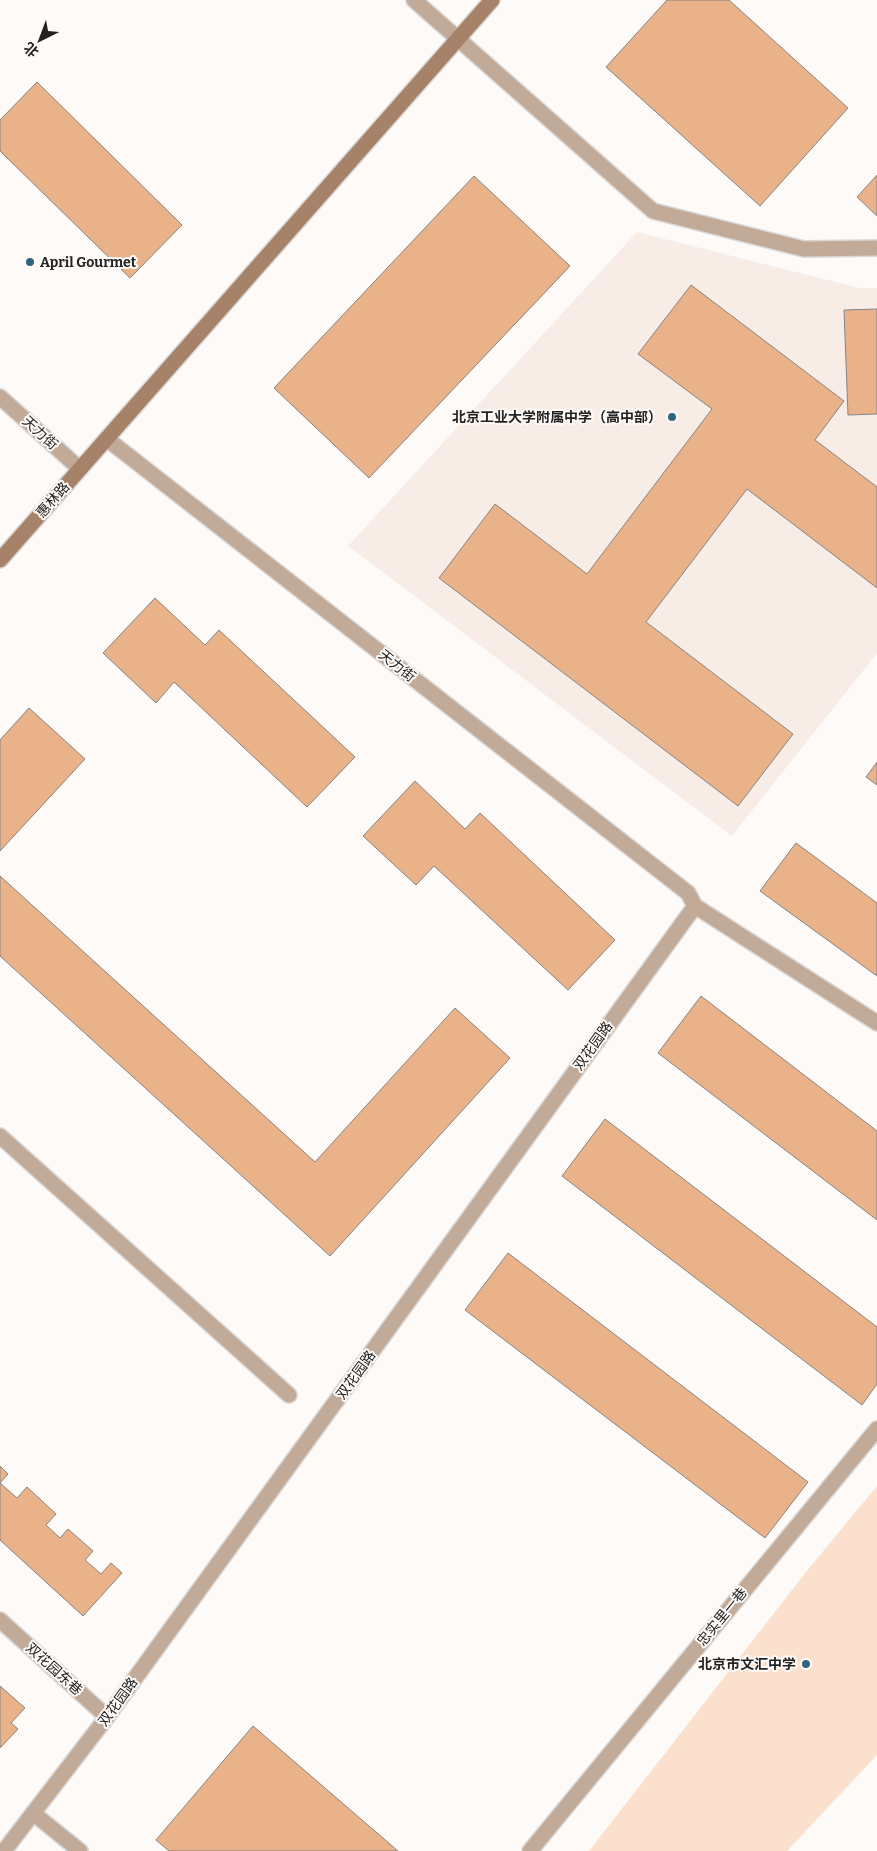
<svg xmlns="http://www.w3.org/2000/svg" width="877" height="1851" font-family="Bitter,'Noto Sans SC',serif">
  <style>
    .built { fill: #f7ede6 }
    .green { fill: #fae0cd }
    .building { fill: #eab289; stroke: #878482 }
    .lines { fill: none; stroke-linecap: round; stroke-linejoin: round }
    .street-casing { stroke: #dad8d6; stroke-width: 18 }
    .secondary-casing { stroke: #dad8d6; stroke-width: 18 }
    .street { stroke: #c2aa98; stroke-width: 15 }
    .secondary { stroke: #a58268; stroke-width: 15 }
    .poi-dot { fill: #326381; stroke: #fdfaf8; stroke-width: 2 }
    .labels { text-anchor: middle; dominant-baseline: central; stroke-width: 4; stroke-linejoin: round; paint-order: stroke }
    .poi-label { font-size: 14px; font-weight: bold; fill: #242323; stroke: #fdfaf8; text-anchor: end }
    .street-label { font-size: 14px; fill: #242323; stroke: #fdfaf8 }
  </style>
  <rect width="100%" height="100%" fill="#fdfaf8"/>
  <path class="built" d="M 637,232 L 860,288 L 877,288 L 877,653 L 732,836 L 348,546 Z"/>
  <path class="green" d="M 877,1486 L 877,1755 L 787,1851 L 589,1851 L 806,1572 Z"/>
  <path class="building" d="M 667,0 L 729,0 L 848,108 L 760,206 L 606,67 Z
    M 37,82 L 182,225 L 130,278 L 0,151 L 0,120 Z
    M 877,175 L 877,216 L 857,197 Z
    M 474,176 L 570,266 L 369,478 L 274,388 Z
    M 691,285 L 844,401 L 815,440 L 877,487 L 877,588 L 747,489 L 646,622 L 793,734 L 738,806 L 439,578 L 495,504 L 587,574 L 712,409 L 638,354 Z
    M 877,309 L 877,414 L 848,415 L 844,310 Z
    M 155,598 L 205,645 L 219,630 L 355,757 L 307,807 L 174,682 L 156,703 L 103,653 Z
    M 29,708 L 85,759 L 0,851 L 0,740 Z
    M 877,762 L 877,785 L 866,777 Z
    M 415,781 L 465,829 L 480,813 L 615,940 L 568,990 L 434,866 L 416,885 L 363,836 Z
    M 796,843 L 877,903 L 877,976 L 760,891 Z
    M 0,876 L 315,1162 L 455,1008 L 510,1058 L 330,1256 L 0,956 Z
    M 701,996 L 877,1131 L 877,1220 L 658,1053 Z
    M 605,1119 L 877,1327 L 877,1384 L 862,1405 L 562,1176 Z
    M 508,1253 L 808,1482 L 765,1538 L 465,1310 Z
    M 0,1466 L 8,1474 L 0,1483 L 17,1498 L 27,1487 L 56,1514 L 46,1525 L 60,1538 L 68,1529 L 93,1551 L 85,1560 L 101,1574 L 111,1563 L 122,1573 L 83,1616 L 0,1540 Z
    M 0,1686 L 25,1708 L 11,1723 L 18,1729 L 0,1748 Z
    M 253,1726 L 398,1851 L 169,1851 L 156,1840 Z"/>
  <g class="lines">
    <defs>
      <path id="street" d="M 414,0 L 653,211 L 804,249 L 877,248
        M 0,397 L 80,469
        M 695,906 L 877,1023
        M 0,1136 L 289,1395
        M 0,1620 L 107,1717
        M 33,1813 L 80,1851
        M 4,1851 L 107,1717 L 695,906 L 688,893 L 107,439
        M 530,1851 L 877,1429"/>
      <path id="secondary" d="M 0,560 L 492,0"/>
    </defs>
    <use href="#street" class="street-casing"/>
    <use href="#secondary" class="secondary-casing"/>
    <use href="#street" class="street"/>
    <use href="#secondary" class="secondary"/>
  </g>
  <g class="poi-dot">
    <circle cx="30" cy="262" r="5"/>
    <circle cx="672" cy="417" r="5"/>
    <circle cx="806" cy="1664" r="5"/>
  </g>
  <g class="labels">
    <g class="poi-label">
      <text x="40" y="262" text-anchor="start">April Gourmet</text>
      <text x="662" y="417">北京工业大学附属中学（高中部）</text>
      <text x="796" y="1664">北京市文汇中学</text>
    </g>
    <g class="street-label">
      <text transform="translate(40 433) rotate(42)">天力街</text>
      <text transform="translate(53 500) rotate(-49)">惠林路</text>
      <text transform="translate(397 666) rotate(38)">天力街</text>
      <text transform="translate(593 1046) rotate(-54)">双花园路</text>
      <text transform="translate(356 1375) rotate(-54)">双花园路</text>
      <text transform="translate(722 1617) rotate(-51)">忠实里一巷</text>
      <text transform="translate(54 1669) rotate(42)">双花园东巷</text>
      <text transform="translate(118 1702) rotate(-54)">双花园路</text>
    </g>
  </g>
  <g transform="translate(40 40) rotate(222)" stroke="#fdfaf8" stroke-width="4" paint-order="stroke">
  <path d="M0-4L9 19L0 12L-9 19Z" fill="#242323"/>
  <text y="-8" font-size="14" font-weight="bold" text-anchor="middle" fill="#242323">北</text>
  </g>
</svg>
